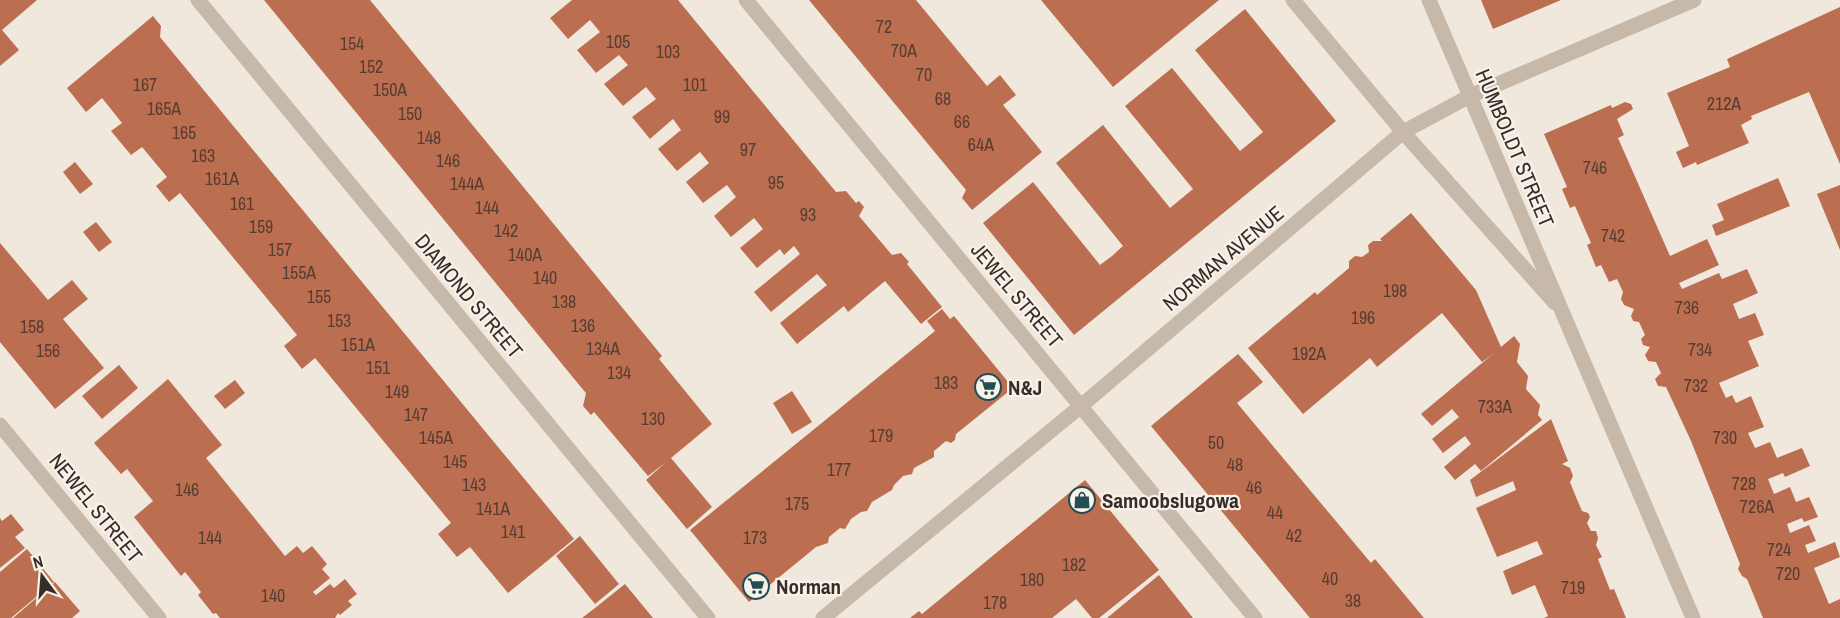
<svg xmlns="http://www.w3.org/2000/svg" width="1840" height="618" font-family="'Archivo Narrow',sans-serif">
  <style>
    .building { fill: #bc6e50 }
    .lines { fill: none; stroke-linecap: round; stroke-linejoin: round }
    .street { stroke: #c7b9aa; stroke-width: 15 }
    .labels { text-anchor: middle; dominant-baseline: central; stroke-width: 4.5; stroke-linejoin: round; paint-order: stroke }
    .number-label { font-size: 18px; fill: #573d33 }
    .street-label { font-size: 21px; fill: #352d29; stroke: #f8f2e9 }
    .poi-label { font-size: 21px; font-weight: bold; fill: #352d29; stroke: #f8f2e9; text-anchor: start }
  </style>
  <rect width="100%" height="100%" fill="#f0e8dd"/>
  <path class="building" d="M 0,0 L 37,0 L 2,30 L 19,50 L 0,66 Z
    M 264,0 L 370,0 L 662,356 L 659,359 L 712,424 L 671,458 L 712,507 L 687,529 L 646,480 L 666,462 L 648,476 L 594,412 L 591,415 L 583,406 L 586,393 L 580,386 Z
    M 572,0 L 678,0 L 836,192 L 846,191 L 856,203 L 859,201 L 864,207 L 859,216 L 892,255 L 901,253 L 909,262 L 907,264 L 942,307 L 921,324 L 885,281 L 848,312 L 844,306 L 797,344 L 780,323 L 827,285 L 817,274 L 771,312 L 754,292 L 800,254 L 794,246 L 784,255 L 780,249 L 757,268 L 740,248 L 763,229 L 754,218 L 731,237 L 714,216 L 736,197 L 727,185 L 703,203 L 686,182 L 709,163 L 700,152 L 677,171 L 658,149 L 681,130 L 673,119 L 650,139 L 632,117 L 656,99 L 646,87 L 623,106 L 604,84 L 628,65 L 619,55 L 596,73 L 577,50 L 600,32 L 590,20 L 568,39 L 550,18 Z
    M 809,0 L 916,0 L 987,86 L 1000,75 L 1016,95 L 1003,105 L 1042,152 L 972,210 L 962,198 L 966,190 Z
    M 1041,0 L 1219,0 L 1113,87 Z
    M 1481,0 L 1561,0 L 1493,29 Z
    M 1840,7 L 1840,164 L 1809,92 L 1751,116 L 1752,119 L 1741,125 L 1749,143 L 1697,165 L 1696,162 L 1683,168 L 1676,152 L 1689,146 L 1667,93 L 1730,67 L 1727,59 Z
    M 1245,9 L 1336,121 L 1074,335 L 983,223 L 1033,182 L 1100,265 L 1112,256 L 1123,246 L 1056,163 L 1103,125 L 1170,208 L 1193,189 L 1125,106 L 1172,68 L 1240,151 L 1251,142 L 1263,132 L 1195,50 Z
    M 153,16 L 161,26 L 160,37 L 574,539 L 508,593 L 470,547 L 457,557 L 438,534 L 451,523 L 315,358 L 302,369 L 284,346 L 297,335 L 180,193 L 169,202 L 156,186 L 167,177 L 142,147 L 131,155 L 111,131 L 122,123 L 102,98 L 86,112 L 67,88 Z
    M 1625,102 L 1631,104 L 1633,109 L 1617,119 L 1624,135 L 1618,138 L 1670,256 L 1707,239 L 1719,265 L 1679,283 L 1682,289 L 1719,273 L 1722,279 L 1747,269 L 1758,293 L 1733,304 L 1739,319 L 1755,313 L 1764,335 L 1748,341 L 1759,366 L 1719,383 L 1726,398 L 1732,395 L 1736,403 L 1751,396 L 1764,427 L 1748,433 L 1755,448 L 1770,442 L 1777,458 L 1802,448 L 1810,466 L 1785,477 L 1783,473 L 1768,479 L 1774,494 L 1790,487 L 1796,502 L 1809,497 L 1818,517 L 1804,522 L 1802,518 L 1787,524 L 1790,533 L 1809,525 L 1816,541 L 1805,545 L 1808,553 L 1835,542 L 1840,557 L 1814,568 L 1829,604 L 1840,599 L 1840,618 L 1763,618 L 1747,579 L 1742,576 L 1738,569 L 1740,564 L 1691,441 L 1666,387 L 1658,386 L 1655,379 L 1661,373 L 1656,362 L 1648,361 L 1645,355 L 1650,347 L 1643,345 L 1641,339 L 1645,335 L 1639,322 L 1633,321 L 1631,316 L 1634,309 L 1624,305 L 1621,299 L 1623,292 L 1617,279 L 1609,282 L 1601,265 L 1596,267 L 1587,245 L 1591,243 L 1575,206 L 1570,208 L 1562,189 L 1567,187 L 1544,134 L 1611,105 L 1612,108 Z
    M 75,162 L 93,184 L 80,194 L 63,172 Z
    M 1778,178 L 1790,206 L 1716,236 L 1712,225 L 1724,220 L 1717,204 Z
    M 1840,185 L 1840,250 L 1817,194 Z
    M 1411,213 L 1476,290 L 1501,347 L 1514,336 L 1520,344 L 1517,362 L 1528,376 L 1526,389 L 1540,405 L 1538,415 L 1542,420 L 1481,471 L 1475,464 L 1455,480 L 1444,467 L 1471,444 L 1465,436 L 1443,453 L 1432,439 L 1459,417 L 1452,409 L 1432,426 L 1421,414 L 1494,353 L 1482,362 L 1442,313 L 1377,367 L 1370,358 L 1303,414 L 1248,348 L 1315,292 L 1317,295 L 1349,268 L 1349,261 L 1355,256 L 1362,257 L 1369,252 L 1368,245 L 1373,241 L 1382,241 L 1380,239 Z
    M 96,222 L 112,242 L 99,252 L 83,232 Z
    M 0,243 L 48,300 L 72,280 L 88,299 L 63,319 L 104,368 L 55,409 L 0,342 Z
    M 942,309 L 950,319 L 954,316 L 1013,388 L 956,434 L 955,440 L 951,443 L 946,441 L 934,451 L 934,457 L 914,468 L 912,474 L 903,476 L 894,485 L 892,490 L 872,502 L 867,511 L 861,512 L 851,519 L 845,529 L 840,528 L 829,537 L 828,543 L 816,547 L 749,602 L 690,530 L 935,331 L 927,321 Z
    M 1238,354 L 1263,382 L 1237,403 L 1371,563 L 1375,559 L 1424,618 L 1310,618 L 1151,426 Z
    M 119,365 L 138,388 L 102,419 L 82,396 Z
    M 168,379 L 222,445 L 206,458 L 285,556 L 297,546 L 303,553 L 312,546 L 327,564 L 322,569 L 330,578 L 313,592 L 316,595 L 330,584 L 334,588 L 345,579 L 357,594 L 348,601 L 352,605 L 340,615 L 338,613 L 335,618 L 220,618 L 216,613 L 213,614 L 198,595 L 201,592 L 185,572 L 181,576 L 134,517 L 153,501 L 127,469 L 121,474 L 94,443 Z
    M 235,380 L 245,393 L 225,409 L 214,396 Z
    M 792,391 L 812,422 L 792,434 L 773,403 Z
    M 1551,419 L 1568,461 L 1562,464 L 1570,468 L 1573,476 L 1570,482 L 1576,497 L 1582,511 L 1588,513 L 1590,517 L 1587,523 L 1591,531 L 1596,531 L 1598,538 L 1596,545 L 1602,557 L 1598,559 L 1610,590 L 1614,589 L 1626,618 L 1544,618 L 1548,616 L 1535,585 L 1512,595 L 1503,571 L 1543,554 L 1537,541 L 1497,557 L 1476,508 L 1516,490 L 1513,481 L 1476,497 L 1470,480 Z
    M 1085,480 L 1159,570 L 1099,618 L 1092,618 L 1076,599 L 1052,618 L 910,618 L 919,611 L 922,614 Z
    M 11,514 L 24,530 L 15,537 L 25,548 L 0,568 L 0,518 L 2,521 Z
    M 580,536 L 619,584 L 595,604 L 556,556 Z
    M 27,549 L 54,582 L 11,618 L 0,618 L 0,572 Z
    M 1159,575 L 1193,618 L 1107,618 Z
    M 55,582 L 80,611 L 72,618 L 13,618 Z
    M 625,584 L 653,618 L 582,618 L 595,608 Z"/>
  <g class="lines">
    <path class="street" d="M 198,0 L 708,618
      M 746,0 L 1255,618
      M 1293,0 L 1403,132 L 1555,303
      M 1429,0 L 1693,618
      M 0,425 L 159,618
      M 823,618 L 1081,406 L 1403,132 L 1470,96 L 1694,0"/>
  </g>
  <defs>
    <symbol id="supermarket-ring" viewBox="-11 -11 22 22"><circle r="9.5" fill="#f8f2e9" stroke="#224e53" stroke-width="1.5"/><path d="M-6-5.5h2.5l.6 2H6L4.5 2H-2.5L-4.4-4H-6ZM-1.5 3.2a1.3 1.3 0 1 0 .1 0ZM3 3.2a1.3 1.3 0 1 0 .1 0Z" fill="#224e53"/></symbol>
    <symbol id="shop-ring" viewBox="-11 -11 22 22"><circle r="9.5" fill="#f8f2e9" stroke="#224e53" stroke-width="1.5"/><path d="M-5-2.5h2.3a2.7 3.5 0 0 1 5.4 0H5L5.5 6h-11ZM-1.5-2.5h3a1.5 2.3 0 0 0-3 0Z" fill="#224e53"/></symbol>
  </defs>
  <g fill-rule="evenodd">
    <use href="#supermarket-ring" x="973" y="372" width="30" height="30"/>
    <use href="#shop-ring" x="1067" y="485" width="30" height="30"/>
    <use href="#supermarket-ring" x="741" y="571" width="30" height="30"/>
  </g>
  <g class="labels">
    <g class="number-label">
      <text x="884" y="26">72</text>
      <text x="618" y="41">105</text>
      <text x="352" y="43">154</text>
      <text x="904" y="50">70A</text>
      <text x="668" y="51">103</text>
      <text x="371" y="66">152</text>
      <text x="924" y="74">70</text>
      <text x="145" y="84">167</text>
      <text x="695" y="84">101</text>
      <text x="390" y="89">150A</text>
      <text x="943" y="98">68</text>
      <text x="1724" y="103">212A</text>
      <text x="164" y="108">165A</text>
      <text x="410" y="113">150</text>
      <text x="722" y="116">99</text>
      <text x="962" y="121">66</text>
      <text x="184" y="132">165</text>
      <text x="429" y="137">148</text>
      <text x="981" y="144">64A</text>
      <text x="748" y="149">97</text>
      <text x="203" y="155">163</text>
      <text x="448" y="160">146</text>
      <text x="1595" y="167">746</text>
      <text x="222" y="178">161A</text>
      <text x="776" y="182">95</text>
      <text x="467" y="183">144A</text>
      <text x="242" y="203">161</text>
      <text x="487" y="207">144</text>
      <text x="808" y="214">93</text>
      <text x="261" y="226">159</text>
      <text x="506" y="230">142</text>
      <text x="1613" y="235">742</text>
      <text x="280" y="249">157</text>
      <text x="525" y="254">140A</text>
      <text x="299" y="272">155A</text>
      <text x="545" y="277">140</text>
      <text x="1395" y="290">198</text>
      <text x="319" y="296">155</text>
      <text x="564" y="301">138</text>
      <text x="1687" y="307">736</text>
      <text x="1363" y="317">196</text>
      <text x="339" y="320">153</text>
      <text x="583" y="325">136</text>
      <text x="32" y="326">158</text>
      <text x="358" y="344">151A</text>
      <text x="603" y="348">134A</text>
      <text x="1700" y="349">734</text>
      <text x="48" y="350">156</text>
      <text x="1309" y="353">192A</text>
      <text x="378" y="367">151</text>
      <text x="619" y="372">134</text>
      <text x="946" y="382">183</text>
      <text x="1696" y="385">732</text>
      <text x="397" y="391">149</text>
      <text x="1495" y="406">733A</text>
      <text x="416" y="414">147</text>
      <text x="653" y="418">130</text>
      <text x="881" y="435">179</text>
      <text x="436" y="437">145A</text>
      <text x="1725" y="437">730</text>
      <text x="1216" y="442">50</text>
      <text x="455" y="461">145</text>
      <text x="1235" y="464">48</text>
      <text x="839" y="469">177</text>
      <text x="1744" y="483">728</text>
      <text x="474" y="484">143</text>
      <text x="1254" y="487">46</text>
      <text x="187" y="489">146</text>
      <text x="797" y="503">175</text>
      <text x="1757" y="506">726A</text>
      <text x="493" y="508">141A</text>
      <text x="1275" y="512">44</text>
      <text x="513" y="531">141</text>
      <text x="1294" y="535">42</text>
      <text x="210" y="537">144</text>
      <text x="755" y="537">173</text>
      <text x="1779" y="549">724</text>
      <text x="1074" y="564">182</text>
      <text x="1788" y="573">720</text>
      <text x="1330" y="578">40</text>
      <text x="1032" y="579">180</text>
      <text x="1573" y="587">719</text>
      <text x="273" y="595">140</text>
      <text x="1353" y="600">38</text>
      <text x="995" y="602">178</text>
    </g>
    <g class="street-label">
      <text transform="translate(1515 148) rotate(67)">HUMBOLDT STREET</text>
      <text transform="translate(1223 258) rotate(-40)">NORMAN AVENUE</text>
      <text transform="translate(1017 295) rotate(50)">JEWEL STREET</text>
      <text transform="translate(469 296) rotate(50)">DIAMOND STREET</text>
      <text transform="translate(96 508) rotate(51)">NEWEL STREET</text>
    </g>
    <g class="poi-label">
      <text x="1008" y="387">N&amp;J</text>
      <text x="1102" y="500">Samoobslugowa</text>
      <text x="776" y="586">Norman</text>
    </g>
  </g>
  <g transform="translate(42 576) rotate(344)" stroke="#f8f2e9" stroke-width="4.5" paint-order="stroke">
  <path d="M0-4.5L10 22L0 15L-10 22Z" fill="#352d29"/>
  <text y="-9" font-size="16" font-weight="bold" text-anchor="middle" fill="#352d29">N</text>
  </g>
</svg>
